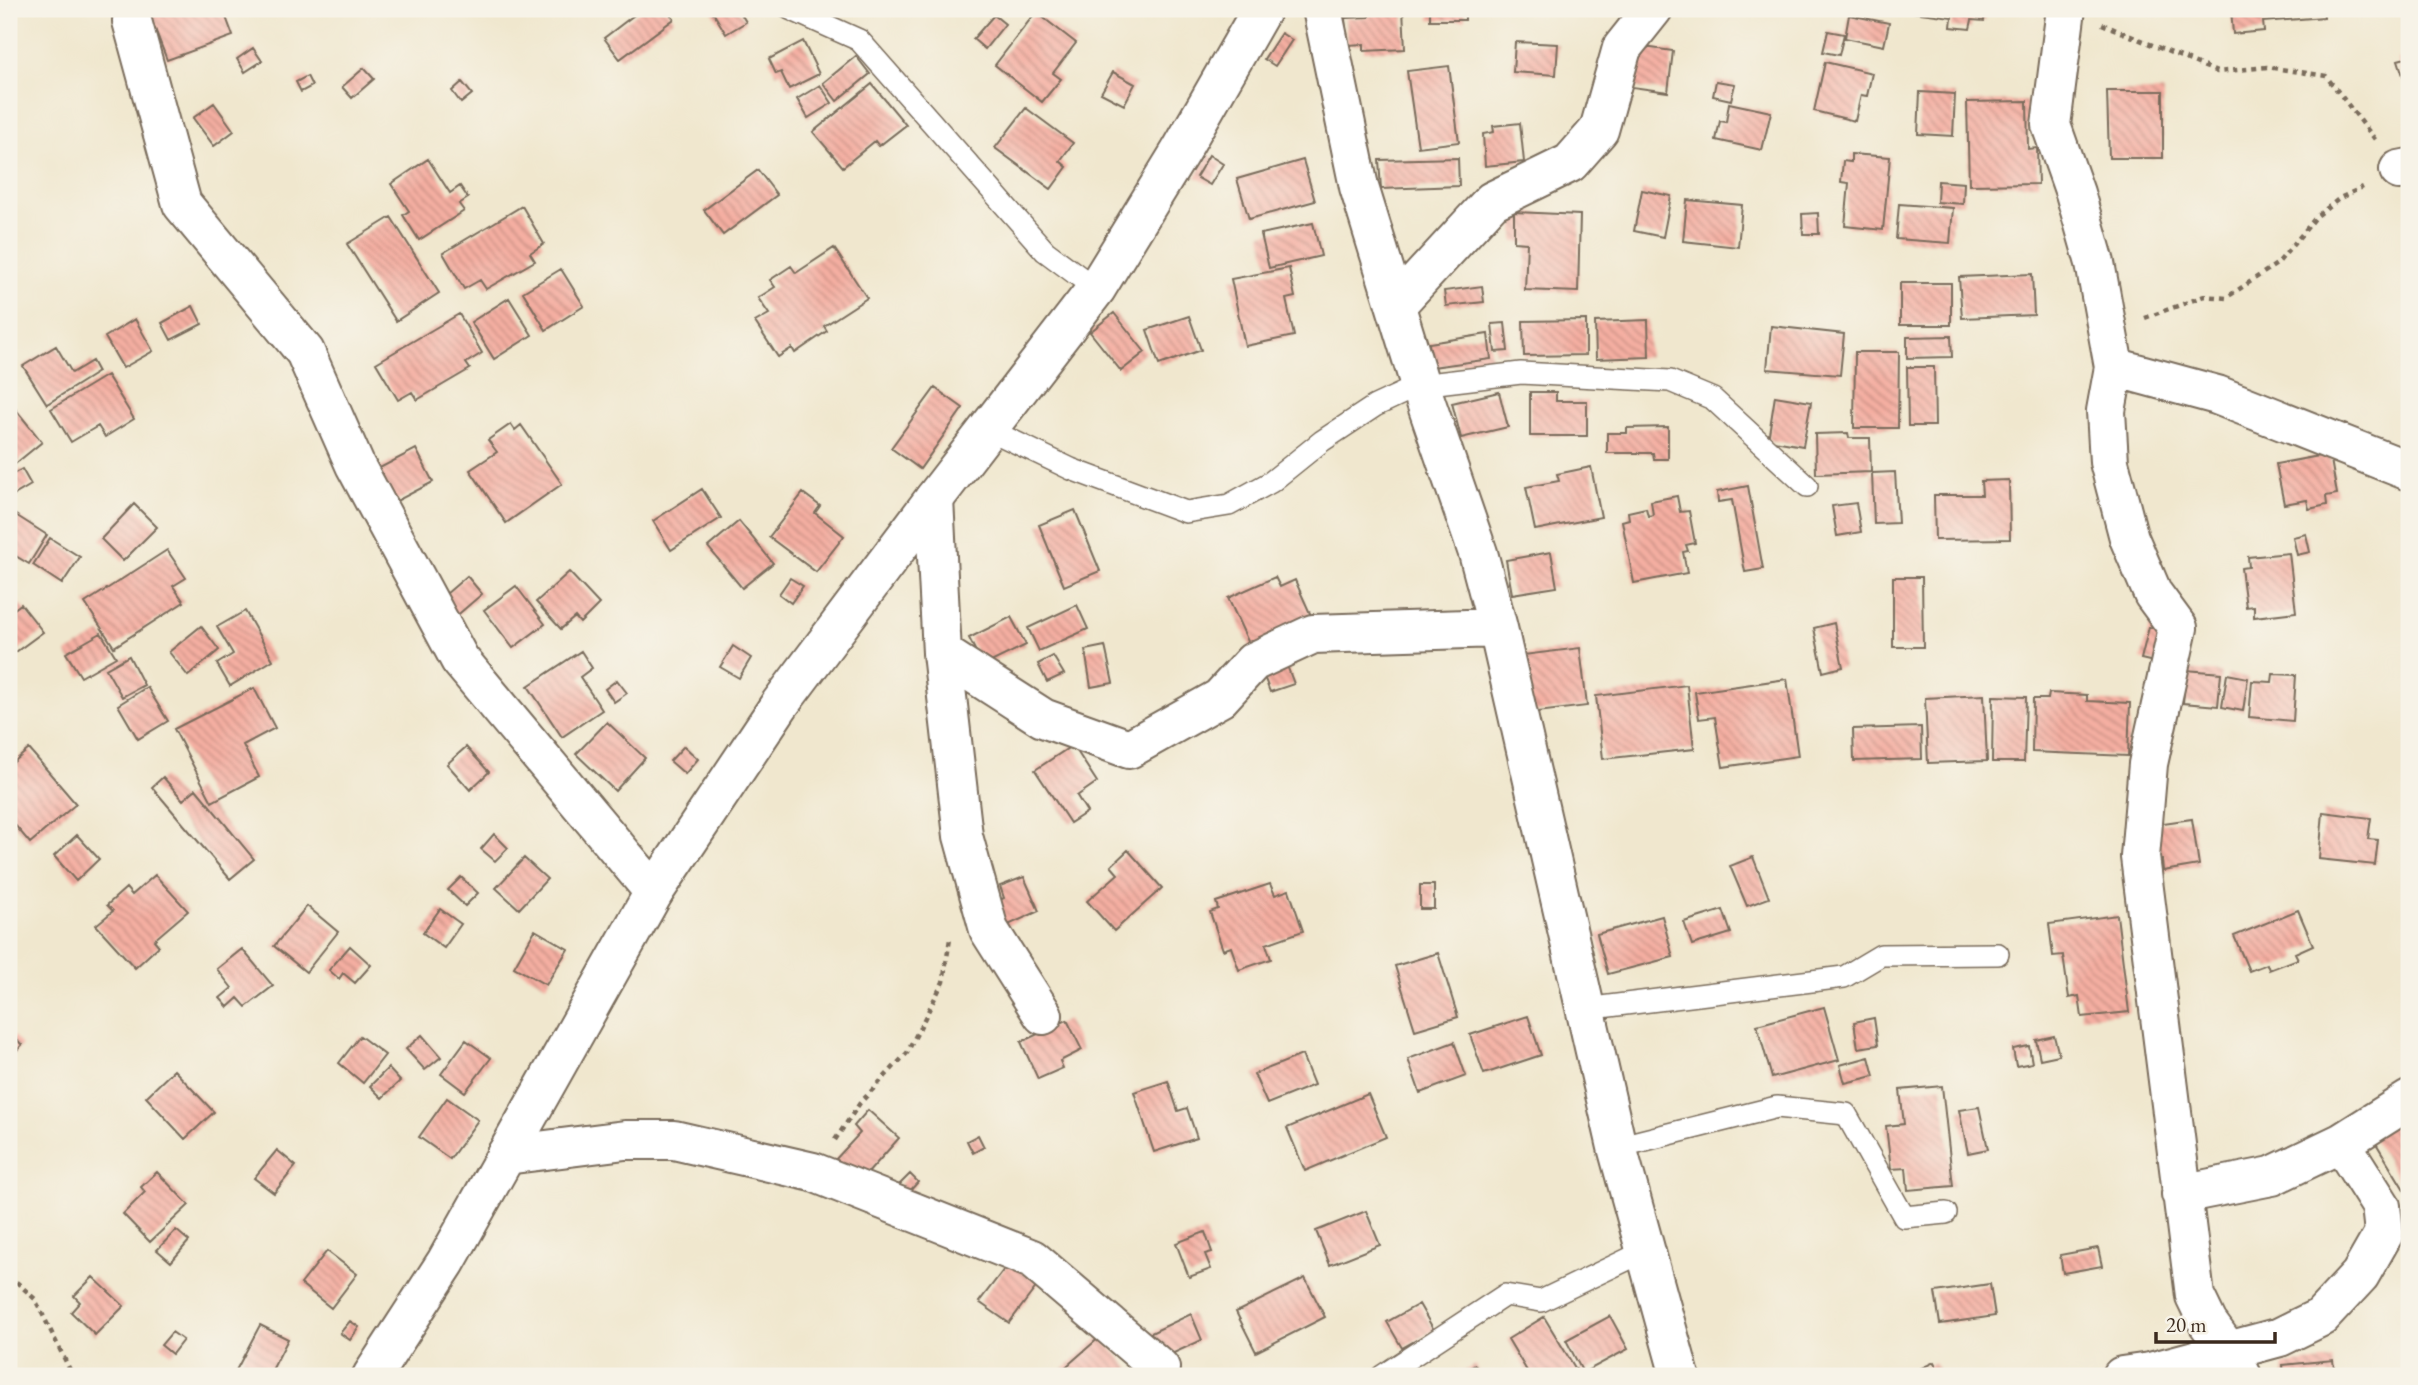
<svg xmlns="http://www.w3.org/2000/svg" width="2418" height="1385" font-family="'EB Garamond',serif">
  <style>
    .building { fill: url(#building-back-hatch) }
    .lines { fill: none; stroke-linecap: round; stroke-linejoin: round }
    .lane-casing { stroke: #7a6c5c; stroke-width: 24 }
    .street-casing { stroke: #7a6c5c; stroke-width: 42 }
    .secondary-casing { stroke: #7a6c5c; stroke-width: 42 }
    .path { stroke: #7a6c5c; stroke-width: 4.5; stroke-dasharray: 5 5; stroke-linecap: butt }
    .lane { stroke: #fff; stroke-width: 21 }
    .street { stroke: #fff; stroke-width: 38 }
    .secondary { stroke: #fff; stroke-width: 38 }
  </style>
  <defs>
    <pattern id="building-back-hatch" width="6" height="6" patternUnits="userSpaceOnUse" patternTransform="scale(1.75)"><rect width="6" height="6" fill="#f5afa2"/><path d="M-1 5l2 2M0 0l6 6M5-1l2 2" fill="none" stroke="#c88f83"/></pattern>
  </defs>
  <rect width="100%" height="100%" fill="#f7f3e8"/>
  <filter id="ink" filterUnits="userSpaceOnUse"><feTurbulence type="fractalNoise" baseFrequency=".0143" numOctaves="2"/><feDisplacementMap in="SourceGraphic" scale="14" xChannelSelector="R" yChannelSelector="G"/><feConvolveMatrix kernelMatrix="1 2 1 2 8 2 1 2 1" color-interpolation-filters="sRGB"/></filter>
  <filter id="wash" filterUnits="userSpaceOnUse"><feTurbulence type="fractalNoise" baseFrequency=".00686" numOctaves="4" result="noise"/><feDisplacementMap in="SourceGraphic" scale="28" xChannelSelector="R" yChannelSelector="G"/><feGaussianBlur stdDeviation="1.57" result="paint"/><feColorMatrix in="noise" values="0 0 0 0 0 0 0 0 0 0 0 0 0 0 0 0 0 1.4 0 .05"/><feComposite in="paint" operator="in"/></filter>
  <g filter="url(#wash)">
    <rect width="100%" height="100%" fill="#f0e7ce"/>
    <g id="blocks">
      <path class="building" d="M 162,9 L 223,9 L 233,36 L 167,60 L 149,13 Z
        M 642,9 L 666,9 L 674,19 L 620,59 L 604,38 Z
        M 711,9 L 738,9 L 746,22 L 726,34 Z
        M 1368,9 L 1403,9 L 1405,49 L 1364,51 L 1364,44 L 1347,45 L 1345,18 L 1369,17 Z
        M 1430,9 L 1465,9 L 1465,20 L 1430,20 Z
        M 1913,9 L 1985,9 L 1984,21 L 1972,20 L 1970,29 L 1951,27 L 1952,17 L 1912,12 Z
        M 2231,9 L 2323,9 L 2324,17 L 2263,22 L 2264,31 L 2233,34 Z
        M 1036,12 L 1076,43 L 1053,73 L 1061,79 L 1042,102 L 995,65 Z
        M 994,15 L 1005,24 L 985,49 L 973,39 Z
        M 1849,15 L 1889,23 L 1884,46 L 1845,38 Z
        M 1828,31 L 1844,34 L 1839,55 L 1823,52 Z
        M 1281,33 L 1292,40 L 1275,66 L 1264,59 Z
        M 803,41 L 819,74 L 789,89 L 781,72 L 776,74 L 769,59 Z
        M 1515,42 L 1558,44 L 1556,75 L 1513,72 Z
        M 1637,46 L 1673,51 L 1668,92 L 1632,87 Z
        M 253,48 L 262,61 L 245,72 L 237,59 Z
        M 856,56 L 870,74 L 837,101 L 823,83 Z
        M 2409,57 L 2409,94 L 2398,60 Z
        M 1825,62 L 1872,73 L 1867,96 L 1861,95 L 1855,121 L 1814,111 Z
        M 1449,66 L 1459,142 L 1418,147 L 1407,71 Z
        M 364,68 L 374,79 L 352,98 L 342,87 Z
        M 1113,72 L 1135,84 L 1124,105 L 1101,93 Z
        M 307,76 L 312,86 L 301,92 L 296,82 Z
        M 1716,81 L 1735,84 L 1731,100 L 1713,96 Z
        M 462,82 L 472,94 L 461,103 L 452,91 Z
        M 872,84 L 906,125 L 879,146 L 875,141 L 843,167 L 813,132 Z
        M 820,85 L 832,103 L 808,118 L 797,99 Z
        M 2107,91 L 2163,91 L 2163,158 L 2109,158 Z
        M 1920,92 L 1955,94 L 1953,136 L 1918,134 Z
        M 2027,101 L 2028,149 L 2037,148 L 2038,184 L 1969,185 L 1967,102 Z
        M 214,103 L 234,131 L 214,146 L 193,118 Z
        M 1729,103 L 1771,112 L 1762,150 L 1716,140 L 1720,121 L 1726,122 Z
        M 1026,108 L 1073,143 L 1060,161 L 1067,167 L 1051,189 L 995,148 Z
        M 1520,123 L 1524,162 L 1485,166 L 1483,134 L 1494,132 L 1493,126 Z
        M 1851,154 L 1890,157 L 1883,230 L 1845,226 L 1849,183 L 1841,182 L 1843,161 L 1851,162 Z
        M 1209,155 L 1223,164 L 1210,185 L 1196,177 Z
        M 1458,158 L 1459,186 L 1381,189 L 1379,160 Z
        M 428,159 L 450,193 L 460,186 L 468,198 L 459,204 L 464,211 L 419,240 L 403,215 L 409,211 L 391,184 Z
        M 1303,160 L 1315,201 L 1249,219 L 1237,179 Z
        M 758,170 L 777,195 L 723,235 L 704,210 Z
        M 1938,181 L 1964,183 L 1963,204 L 1937,202 Z
        M 1642,190 L 1671,196 L 1663,237 L 1634,231 Z
        M 1687,200 L 1742,205 L 1738,247 L 1683,241 Z
        M 1899,204 L 1953,208 L 1950,243 L 1896,239 Z
        M 522,206 L 544,244 L 530,253 L 535,261 L 486,289 L 480,280 L 464,289 L 443,253 Z
        M 1514,212 L 1580,215 L 1578,292 L 1525,290 L 1527,243 L 1514,242 Z
        M 1818,213 L 1819,234 L 1803,234 L 1802,214 Z
        M 391,217 L 439,293 L 396,321 L 347,244 Z
        M 1313,223 L 1321,256 L 1269,268 L 1261,234 Z
        M 834,248 L 867,298 L 824,326 L 827,331 L 795,353 L 792,348 L 778,357 L 755,322 L 769,314 L 758,298 L 775,287 L 770,280 L 791,266 L 796,273 Z
        M 1289,268 L 1295,297 L 1286,299 L 1294,336 L 1245,346 L 1231,279 Z
        M 561,269 L 584,306 L 546,330 L 523,292 Z
        M 2032,274 L 2034,315 L 1962,318 L 1959,277 Z
        M 1900,283 L 1951,283 L 1951,325 L 1900,325 Z
        M 1482,286 L 1484,302 L 1446,306 L 1444,291 Z
        M 509,298 L 532,335 L 494,359 L 471,322 Z
        M 193,306 L 202,324 L 171,340 L 162,323 Z
        M 1114,313 L 1145,352 L 1121,371 L 1090,332 Z
        M 459,314 L 482,353 L 466,363 L 470,369 L 417,400 L 412,392 L 398,400 L 376,363 Z
        M 1189,316 L 1201,350 L 1159,365 L 1147,330 Z
        M 135,319 L 153,351 L 123,368 L 105,337 Z
        M 1586,320 L 1586,355 L 1524,356 L 1523,321 Z
        M 1648,320 L 1649,357 L 1596,359 L 1595,322 Z
        M 1505,323 L 1508,351 L 1495,352 L 1492,324 Z
        M 1771,326 L 1844,334 L 1840,375 L 1767,369 Z
        M 1488,334 L 1491,359 L 1432,367 L 1429,343 Z
        M 1951,336 L 1952,357 L 1907,358 L 1907,337 Z
        M 56,346 L 72,373 L 92,361 L 98,372 L 47,404 L 23,366 Z
        M 1855,352 L 1899,352 L 1898,428 L 1854,428 Z
        M 1907,367 L 1934,367 L 1935,426 L 1908,426 Z
        M 107,375 L 134,419 L 105,437 L 98,426 L 71,442 L 51,409 Z
        M 935,388 L 963,408 L 920,469 L 891,448 Z
        M 1499,392 L 1508,427 L 1461,438 L 1452,403 Z
        M 1530,392 L 1556,392 L 1556,401 L 1587,401 L 1587,436 L 1530,436 Z
        M 1775,396 L 1811,402 L 1803,446 L 1768,440 Z
        M 9,401 L 42,442 L 9,469 Z
        M 511,424 L 515,430 L 521,425 L 562,484 L 506,523 L 470,470 L 497,452 L 488,440 Z
        M 1668,427 L 1668,459 L 1654,459 L 1653,453 L 1607,453 L 1607,433 L 1627,433 L 1627,428 Z
        M 1848,433 L 1849,438 L 1870,438 L 1871,472 L 1816,474 L 1815,434 Z
        M 416,449 L 433,482 L 389,505 L 372,472 Z
        M 2330,454 L 2337,494 L 2326,496 L 2327,505 L 2309,509 L 2307,500 L 2284,504 L 2276,464 Z
        M 1591,467 L 1601,517 L 1535,530 L 1526,487 L 1559,481 L 1557,474 Z
        M 22,469 L 31,485 L 14,495 L 9,484 L 9,476 Z
        M 1895,472 L 1898,523 L 1874,524 L 1872,473 Z
        M 2009,480 L 2010,539 L 1935,540 L 1934,495 L 1982,495 L 1981,481 Z
        M 1748,486 L 1763,569 L 1745,572 L 1732,500 L 1718,502 L 1717,492 Z
        M 702,489 L 721,518 L 671,550 L 653,521 Z
        M 803,493 L 820,506 L 815,513 L 844,536 L 816,572 L 769,537 Z
        M 1677,496 L 1680,512 L 1689,511 L 1695,543 L 1686,545 L 1688,551 L 1683,552 L 1687,573 L 1634,583 L 1622,521 L 1629,519 L 1628,512 L 1646,508 L 1648,516 L 1653,515 L 1651,501 Z
        M 1856,503 L 1861,532 L 1837,536 L 1832,506 Z
        M 134,504 L 157,527 L 123,561 L 101,539 Z
        M 1075,510 L 1100,571 L 1064,586 L 1039,525 Z
        M 11,512 L 47,535 L 29,564 L 9,552 Z
        M 739,521 L 773,563 L 742,588 L 708,547 Z
        M 2306,534 L 2310,552 L 2297,555 L 2293,537 Z
        M 50,538 L 80,557 L 62,584 L 33,565 Z
        M 167,550 L 186,578 L 173,586 L 184,602 L 114,647 L 85,603 Z
        M 1551,552 L 1557,587 L 1512,594 L 1506,560 Z
        M 2289,553 L 2296,612 L 2254,617 L 2254,606 L 2246,607 L 2241,568 L 2249,567 L 2248,557 Z
        M 569,572 L 599,604 L 580,623 L 575,617 L 561,629 L 536,602 Z
        M 467,576 L 482,594 L 454,618 L 439,600 Z
        M 1275,577 L 1280,587 L 1295,580 L 1313,620 L 1251,648 L 1228,598 Z
        M 1893,577 L 1922,577 L 1923,647 L 1893,647 Z
        M 790,578 L 803,586 L 791,603 L 779,594 Z
        M 516,586 L 545,624 L 513,648 L 484,610 Z
        M 21,604 L 43,632 L 9,657 L 9,613 Z
        M 1077,605 L 1088,629 L 1039,651 L 1028,628 Z
        M 245,611 L 273,660 L 230,686 L 217,664 L 233,654 L 217,627 Z
        M 1011,617 L 1026,645 L 983,666 L 969,638 Z
        M 1834,623 L 1843,667 L 1823,672 L 1814,628 Z
        M 201,626 L 219,650 L 188,676 L 169,652 Z
        M 2149,627 L 2170,633 L 2162,664 L 2141,659 Z
        M 101,633 L 116,657 L 81,677 L 66,653 Z
        M 733,646 L 751,658 L 739,678 L 720,667 Z
        M 1105,646 L 1113,683 L 1091,687 L 1085,650 Z
        M 1580,648 L 1587,706 L 1530,713 L 1523,655 Z
        M 581,651 L 592,668 L 580,677 L 602,710 L 562,737 L 528,686 Z
        M 129,656 L 144,685 L 122,697 L 106,669 Z
        M 1053,656 L 1064,674 L 1047,682 L 1038,664 Z
        M 1286,663 L 1294,684 L 1270,692 L 1262,671 Z
        M 2186,670 L 2221,673 L 2218,706 L 2183,703 Z
        M 2227,674 L 2248,678 L 2243,711 L 2222,707 Z
        M 2273,674 L 2296,675 L 2293,721 L 2249,717 L 2252,681 L 2272,682 Z
        M 1787,679 L 1798,756 L 1723,767 L 1715,717 L 1699,719 L 1695,692 Z
        M 617,680 L 627,693 L 614,702 L 605,689 Z
        M 1687,685 L 1694,749 L 1603,759 L 1596,696 Z
        M 147,687 L 168,721 L 138,739 L 118,705 Z
        M 254,688 L 275,728 L 243,745 L 259,777 L 212,802 L 174,729 Z
        M 2049,693 L 2087,695 L 2087,701 L 2130,703 L 2128,756 L 2032,752 L 2033,699 L 2048,699 Z
        M 1984,695 L 1987,761 L 1928,763 L 1925,698 Z
        M 1993,696 L 2026,697 L 2024,762 L 1992,762 Z
        M 607,722 L 645,758 L 615,791 L 576,754 Z
        M 1921,727 L 1922,759 L 1854,761 L 1853,729 Z
        M 1073,745 L 1097,782 L 1077,796 L 1087,812 L 1070,823 L 1035,770 Z
        M 684,746 L 698,759 L 685,774 L 670,761 Z
        M 466,747 L 489,772 L 470,790 L 447,764 Z
        M 29,749 L 76,804 L 30,843 L 9,818 L 9,766 Z
        M 163,777 L 183,800 L 196,789 L 254,859 L 230,879 L 152,787 Z
        M 2323,812 L 2371,818 L 2368,839 L 2378,840 L 2375,865 L 2319,859 Z
        M 2192,819 L 2199,865 L 2163,871 L 2162,860 L 2155,861 L 2156,824 Z
        M 494,834 L 508,848 L 495,861 L 481,849 Z
        M 77,835 L 99,859 L 76,881 L 54,856 Z
        M 1128,850 L 1162,888 L 1114,931 L 1087,901 L 1118,874 L 1111,866 Z
        M 1753,857 L 1769,898 L 1747,906 L 1730,866 Z
        M 524,858 L 547,879 L 519,909 L 496,888 Z
        M 155,875 L 188,911 L 154,940 L 159,946 L 135,968 L 96,925 L 113,911 L 107,905 L 126,888 L 132,895 Z
        M 461,877 L 478,893 L 465,906 L 448,890 Z
        M 1024,877 L 1039,911 L 1004,927 L 994,903 L 1004,898 L 1000,886 Z
        M 1270,884 L 1275,895 L 1289,890 L 1303,931 L 1266,944 L 1271,959 L 1239,970 L 1231,947 L 1223,950 L 1210,912 L 1218,909 L 1216,902 Z
        M 1420,885 L 1434,885 L 1434,909 L 1420,909 Z
        M 307,906 L 338,932 L 306,972 L 274,946 Z
        M 440,909 L 461,924 L 444,948 L 423,933 Z
        M 1723,910 L 1731,933 L 1692,945 L 1684,922 Z
        M 2298,910 L 2313,945 L 2295,953 L 2298,959 L 2269,970 L 2267,964 L 2249,971 L 2234,936 Z
        M 2117,915 L 2129,1012 L 2082,1017 L 2079,996 L 2069,998 L 2063,955 L 2053,956 L 2049,924 Z
        M 1662,916 L 1673,957 L 1608,974 L 1597,934 Z
        M 535,930 L 568,949 L 546,985 L 514,967 Z
        M 350,946 L 371,965 L 355,983 L 343,973 L 339,979 L 329,970 Z
        M 242,949 L 273,986 L 246,1007 L 238,998 L 228,1007 L 220,998 L 232,988 L 217,969 Z
        M 1438,953 L 1458,1017 L 1415,1030 L 1395,966 Z
        M 1824,1007 L 1839,1060 L 1772,1078 L 1757,1025 Z
        M 1528,1016 L 1541,1055 L 1484,1074 L 1470,1035 Z
        M 1874,1018 L 1878,1045 L 1858,1048 L 1854,1022 Z
        M 1067,1020 L 1082,1050 L 1060,1061 L 1063,1068 L 1038,1079 L 1021,1042 Z
        M 9,1031 L 22,1045 L 9,1058 Z
        M 422,1035 L 441,1057 L 425,1070 L 406,1049 Z
        M 360,1036 L 385,1055 L 363,1083 L 339,1063 Z
        M 2054,1036 L 2059,1055 L 2040,1059 L 2036,1040 Z
        M 466,1040 L 491,1058 L 465,1092 L 441,1074 Z
        M 1454,1042 L 1466,1076 L 1420,1093 L 1408,1059 Z
        M 2029,1046 L 2032,1063 L 2016,1066 L 2013,1049 Z
        M 1302,1055 L 1314,1085 L 1267,1104 L 1254,1074 Z
        M 1869,1057 L 1874,1076 L 1845,1083 L 1840,1065 Z
        M 388,1068 L 400,1081 L 382,1098 L 370,1086 Z
        M 174,1070 L 214,1112 L 185,1139 L 146,1097 Z
        M 1168,1081 L 1178,1111 L 1187,1108 L 1197,1138 L 1154,1152 L 1134,1092 Z
        M 1942,1086 L 1953,1186 L 1908,1190 L 1906,1168 L 1891,1169 L 1886,1126 L 1904,1124 L 1900,1090 Z
        M 1368,1094 L 1386,1137 L 1305,1171 L 1287,1128 Z
        M 447,1098 L 478,1120 L 450,1159 L 419,1137 Z
        M 1979,1107 L 1988,1149 L 1968,1153 L 1959,1110 Z
        M 868,1110 L 899,1138 L 859,1183 L 834,1161 L 860,1133 L 854,1126 Z
        M 2409,1112 L 2409,1188 L 2405,1191 L 2371,1135 Z
        M 978,1135 L 984,1147 L 973,1153 L 967,1141 Z
        M 277,1150 L 296,1166 L 274,1193 L 254,1178 Z
        M 157,1172 L 189,1205 L 150,1242 L 123,1214 L 145,1192 L 141,1187 Z
        M 910,1174 L 918,1182 L 908,1193 L 899,1185 Z
        M 1366,1211 L 1380,1245 L 1330,1265 L 1316,1231 Z
        M 176,1230 L 189,1241 L 171,1262 L 157,1250 Z
        M 1205,1232 L 1212,1252 L 1205,1254 L 1211,1269 L 1189,1277 L 1176,1243 Z
        M 2098,1248 L 2102,1266 L 2063,1273 L 2060,1255 Z
        M 327,1251 L 357,1274 L 331,1308 L 301,1284 Z
        M 1011,1260 L 1040,1282 L 1009,1323 L 979,1302 Z
        M 93,1277 L 124,1306 L 95,1335 L 71,1312 L 80,1302 L 74,1296 Z
        M 1305,1278 L 1325,1317 L 1256,1352 L 1236,1312 Z
        M 1990,1284 L 1995,1316 L 1940,1324 L 1935,1292 Z
        M 1419,1304 L 1434,1330 L 1402,1348 L 1387,1322 Z
        M 1191,1314 L 1202,1340 L 1163,1358 L 1151,1333 Z
        M 1610,1316 L 1628,1349 L 1583,1373 L 1566,1340 Z
        M 1544,1317 L 1580,1376 L 1546,1376 L 1544,1373 L 1538,1376 L 1530,1376 L 1508,1339 Z
        M 350,1321 L 359,1327 L 350,1340 L 340,1333 Z
        M 260,1325 L 288,1339 L 269,1376 L 233,1376 Z
        M 172,1332 L 183,1340 L 172,1354 L 161,1345 Z
        M 1101,1336 L 1130,1369 L 1121,1376 L 1064,1376 L 1060,1372 Z
        M 2333,1360 L 2335,1376 L 2284,1376 L 2283,1365 Z
        M 1934,1362 L 1941,1376 L 1905,1376 Z
        M 1475,1365 L 1481,1376 L 1455,1376 Z"/>
    </g>
  </g>
  <g filter="url(#ink)">
    <use href="#blocks" fill-opacity="0" stroke="#7a6c5c" stroke-width="2"/>
    <g class="lines">
      <defs>
        <path id="lane" d="M 790,9 L 859,40 L 1045,251 L 1096,289
          M 988,429 L 1071,469 L 1186,512 L 1229,505 L 1271,482 L 1322,441 L 1375,406 L 1420,385 L 1521,373 L 1670,381 L 1713,399 L 1807,486
          M 1585,1009 L 1844,977 L 1881,955 L 1998,954
          M 1617,1147 L 1777,1107 L 1846,1114 L 1904,1217 L 1946,1213
          M 1382,1376 L 1505,1295 L 1541,1301 L 1645,1251"/>
        <path id="street" d="M 1322,9 L 1359,187 L 1420,385 L 1478,553 L 1498,628 L 1617,1147 L 1680,1376
          M 2066,9 L 2051,125 L 2075,193 L 2095,263 L 2114,367 L 2106,411 L 2109,462 L 2129,538 L 2153,594 L 2178,628 L 2148,764 L 2140,857 L 2195,1296 L 2208,1323 L 2229,1352 L 2242,1376
          M 132,21 L 182,204 L 305,352 L 355,465 L 460,660 L 654,892
          M 2399,170 L 2409,168
          M 1396,305 L 1492,201 L 1570,163 L 1599,130 L 1622,48 L 1653,9
          M 2114,367 L 2217,395 L 2409,471
          M 934,499 L 942,653 L 963,836 L 989,930 L 1043,1015
          M 942,653 L 1043,718 L 1129,749 L 1220,698 L 1253,662 L 1313,634 L 1498,628
          M 506,1155 L 625,1140 L 674,1140 L 813,1172 L 1032,1259 L 1160,1368
          M 2181,1194 L 2272,1176 L 2341,1143 L 2409,1100
          M 2122,1376 L 2150,1372 L 2280,1337 L 2321,1317 L 2360,1275 L 2384,1233 L 2381,1206 L 2341,1143"/>
        <path id="secondary" d="M 372,1376 L 446,1262 L 654,892 L 780,704 L 934,499 L 1096,289 L 1180,152 L 1262,9"/>
      </defs>
      <use href="#lane" class="lane-casing"/>
      <use href="#street" class="street-casing"/>
      <use href="#secondary" class="secondary-casing"/>
      <path class="path" d="M 2102,24 L 2217,72 L 2267,67 L 2326,76 L 2377,142
        M 2145,318 L 2204,296 L 2226,298 L 2278,263 L 2317,216 L 2340,198 L 2363,187
        M 835,1140 L 860,1103 L 907,1053 L 943,982 L 950,939
        M 9,1275 L 35,1299 L 73,1376"/>
      <use href="#lane" class="lane"/>
      <use href="#street" class="street"/>
      <use href="#secondary" class="secondary"/>
    </g>
  </g>
  <rect width="2418" height="1385" fill="none" stroke="#f7f3e8" stroke-width="35"/>
  <path d="M2156 1332v10h119v-10" fill="none" stroke="#3b2a1e" stroke-width="3.5"/>
  <text x="2166" y="1332" font-size="21" fill="#3b2a1e" stroke="#f7f3e8" stroke-width="5" paint-order="stroke">20 m</text>
</svg>
